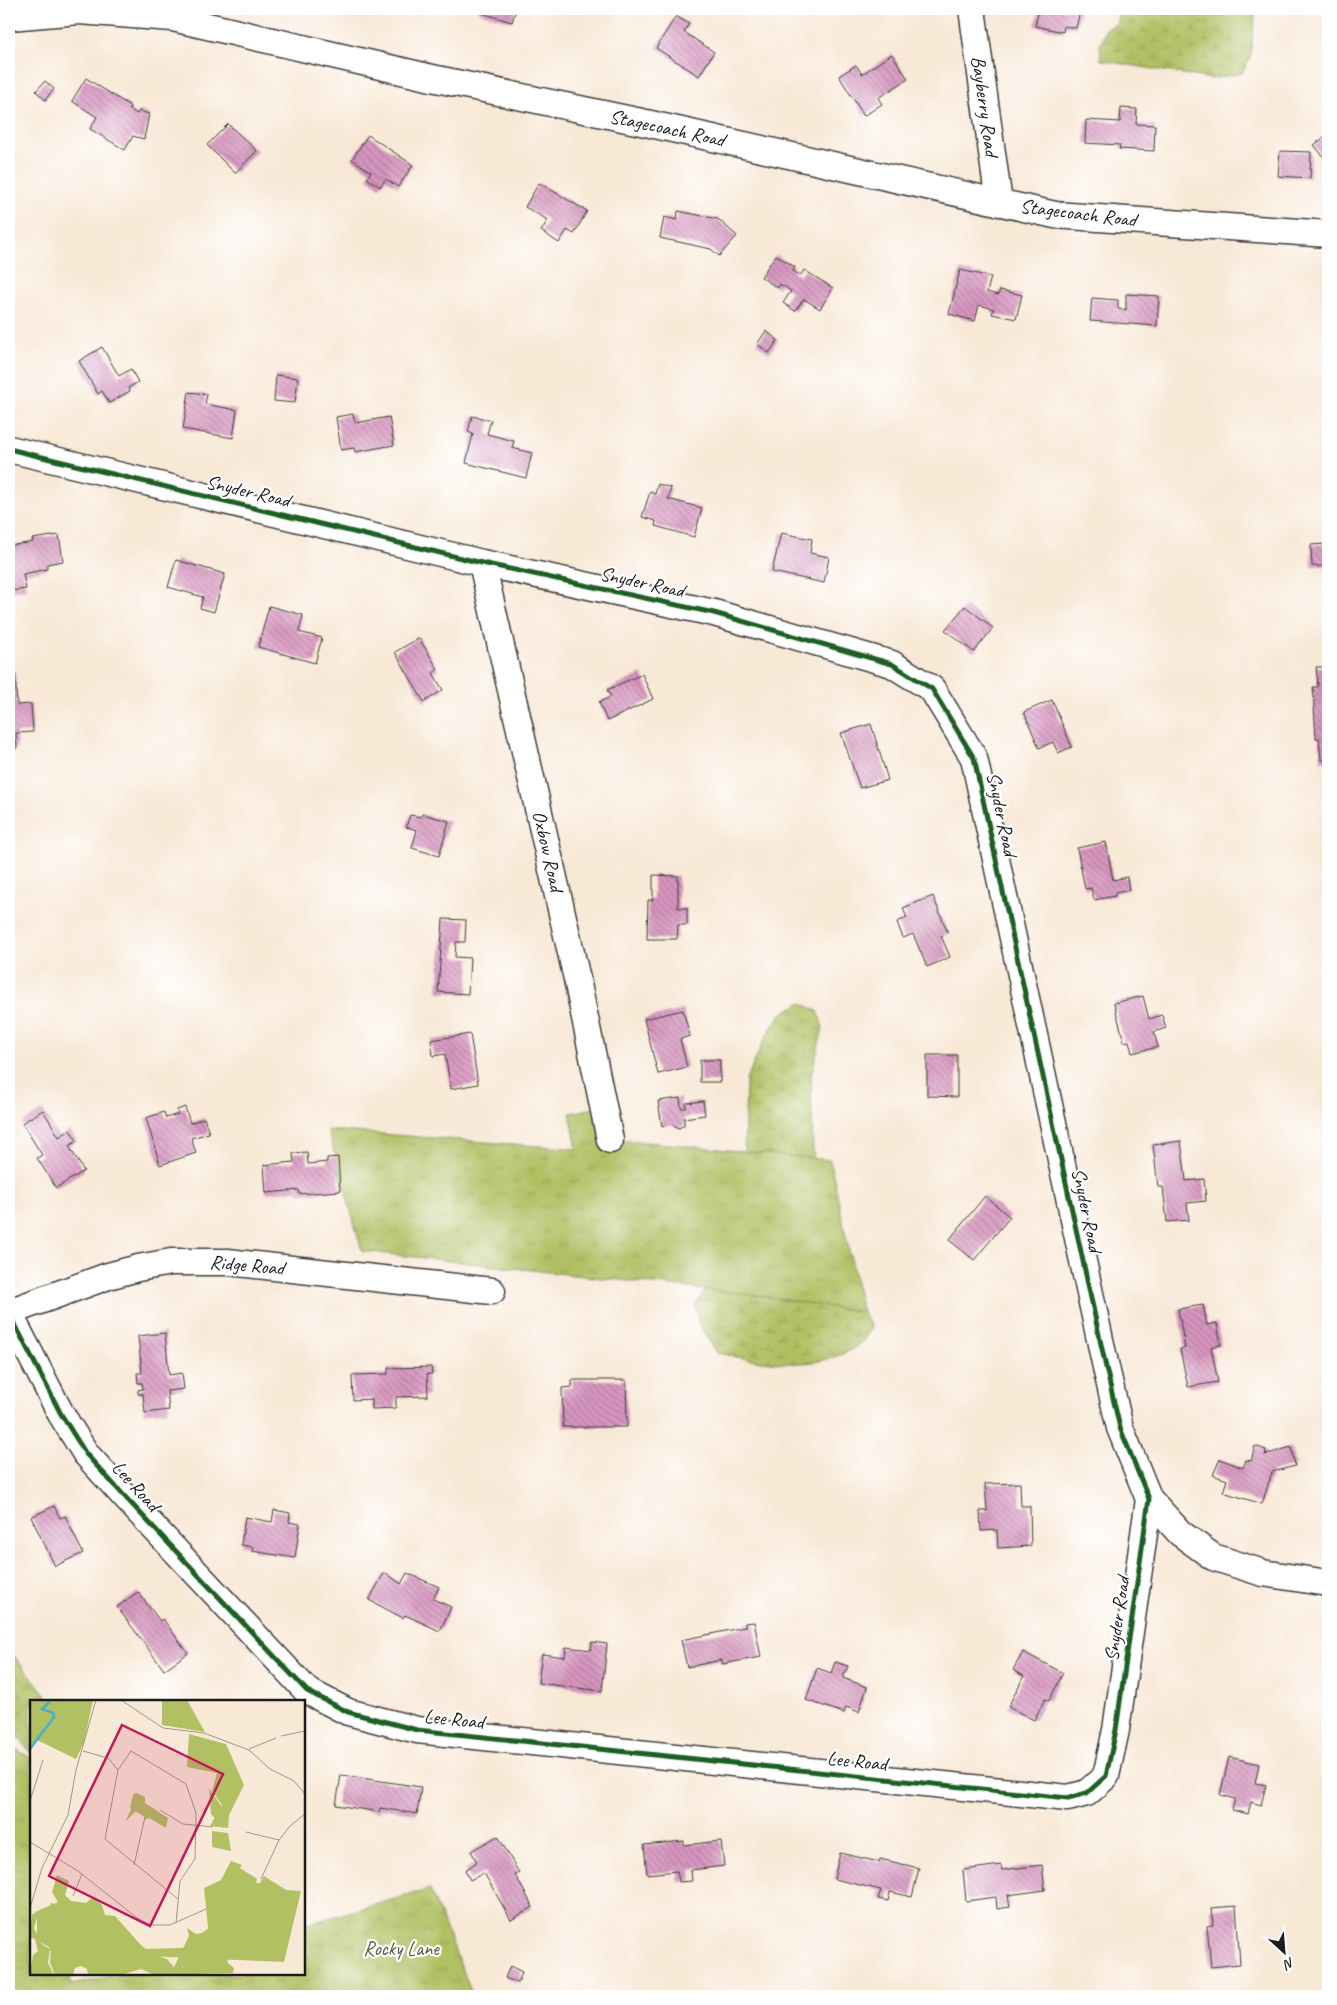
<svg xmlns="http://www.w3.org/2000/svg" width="1337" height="2005" font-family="Caveat,sans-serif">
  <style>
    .wetland { fill: url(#wetland-marsh); stroke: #666e40 }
    .park { fill: url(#park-tufts); stroke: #666e40 }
    .building { fill: url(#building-back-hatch) }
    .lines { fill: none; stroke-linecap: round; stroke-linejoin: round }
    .minor-casing { stroke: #3d3b38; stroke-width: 29 }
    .minor { stroke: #fff; stroke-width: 26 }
    .cycleway-casing { stroke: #fff; stroke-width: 8 }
    .cycleway { stroke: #1b5e20; stroke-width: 5 }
    .labels { text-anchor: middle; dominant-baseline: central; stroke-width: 4.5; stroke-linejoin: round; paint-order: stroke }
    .street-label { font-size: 20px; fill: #1c1c1c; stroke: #fff }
    .park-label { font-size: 20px; fill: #585e38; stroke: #fff }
    .inset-river { fill: none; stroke: #48b0c7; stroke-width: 2.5 }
    .inset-road { fill: none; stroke: #a0968c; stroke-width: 1 }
    .view { fill: #c2185b; fill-opacity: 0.15; stroke: #c2185b; stroke-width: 2.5 }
    .inset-edge { fill: none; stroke: #1c1c1c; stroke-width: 2.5 }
  </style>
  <defs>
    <pattern id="wetland-marsh" width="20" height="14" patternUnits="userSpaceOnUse" patternTransform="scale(1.25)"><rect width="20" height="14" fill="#b1c063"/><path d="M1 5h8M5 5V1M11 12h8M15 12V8" fill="none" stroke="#98a455"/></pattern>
    <pattern id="park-tufts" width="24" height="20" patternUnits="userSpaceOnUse" patternTransform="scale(1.25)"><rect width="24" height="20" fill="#b1c063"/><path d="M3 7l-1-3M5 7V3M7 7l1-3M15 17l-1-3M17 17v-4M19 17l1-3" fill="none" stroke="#98a455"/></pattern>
    <pattern id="building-back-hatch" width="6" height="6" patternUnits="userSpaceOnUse" patternTransform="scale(1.25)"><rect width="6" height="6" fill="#d795bf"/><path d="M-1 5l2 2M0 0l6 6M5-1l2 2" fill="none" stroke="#ae799a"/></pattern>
  </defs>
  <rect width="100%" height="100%" fill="#fff"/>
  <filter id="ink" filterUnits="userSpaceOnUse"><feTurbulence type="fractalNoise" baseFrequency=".02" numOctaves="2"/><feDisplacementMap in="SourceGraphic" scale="10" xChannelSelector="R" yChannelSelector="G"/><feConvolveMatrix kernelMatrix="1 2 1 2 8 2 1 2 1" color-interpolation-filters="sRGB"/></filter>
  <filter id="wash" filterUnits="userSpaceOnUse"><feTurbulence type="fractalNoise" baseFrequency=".0096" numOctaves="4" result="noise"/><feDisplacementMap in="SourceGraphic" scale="20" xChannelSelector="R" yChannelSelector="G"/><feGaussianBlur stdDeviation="1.12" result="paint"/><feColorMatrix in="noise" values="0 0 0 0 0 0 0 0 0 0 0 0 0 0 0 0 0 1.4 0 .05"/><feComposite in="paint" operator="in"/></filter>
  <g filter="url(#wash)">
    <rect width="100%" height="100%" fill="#f8e8d6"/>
    <path class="wetland" d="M 1118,9 L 1256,9 L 1250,58 L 1242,73 L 1211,79 L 1101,60 L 1100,46 L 1106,29 L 1117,24 Z
      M 800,1003 L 818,1011 L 823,1028 L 811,1076 L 815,1222 L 871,1327 C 868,1333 864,1342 858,1345 C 817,1374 763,1362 717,1353 L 699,1325 L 695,1306 L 706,1289 L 744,1157 L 746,1080 L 766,1036 L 781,1014 Z
      M 9,1650 L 51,1701 L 31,1701 L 31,1754 L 9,1725 Z"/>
    <path class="park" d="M 610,1105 L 617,1139 L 830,1160 L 862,1312 L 770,1297 L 362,1251 L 328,1130 L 577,1149 L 570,1113 Z
      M 9,1745 L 31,1758 L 31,1974 L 69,1974 L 71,1985 L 122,1974 L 304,1974 L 304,1925 L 430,1889 L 473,1996 L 9,1996 Z"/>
    <g id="blocks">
      <path class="building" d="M 479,9 L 516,9 L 512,22 L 478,12 Z
        M 1039,9 L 1072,9 L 1080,11 L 1076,28 L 1064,26 L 1063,32 L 1035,26 Z
        M 676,16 L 689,24 L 684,32 L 714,52 L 699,76 L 656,48 Z
        M 892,54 L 908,79 L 878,98 L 882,104 L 864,116 L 839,76 L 856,65 L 862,74 Z
        M 86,78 L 130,106 L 129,109 L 137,114 L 139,111 L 149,114 L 144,139 L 133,136 L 125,150 L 90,129 L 97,117 L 72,101 Z
        M 45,81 L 54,89 L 45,100 L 36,91 Z
        M 1121,108 L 1137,109 L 1136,124 L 1155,125 L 1154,151 L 1119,149 L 1120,145 L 1085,143 L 1086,120 L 1120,122 Z
        M 228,124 L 257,151 L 235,173 L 207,145 Z
        M 1328,134 L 1328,162 L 1314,145 Z
        M 368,135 L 413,165 L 398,187 L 386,179 L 380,187 L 367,178 L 371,172 L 352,159 Z
        M 1280,151 L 1311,152 L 1310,178 L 1278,176 Z
        M 539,183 L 587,211 L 574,234 L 567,230 L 559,243 L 541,231 L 548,220 L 525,207 Z
        M 678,211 L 718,219 L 737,236 L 719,256 L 711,249 L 660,238 L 664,217 L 677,220 Z
        M 776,255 L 795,267 L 793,271 L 800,276 L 804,270 L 833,288 L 820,309 L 804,299 L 795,311 L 783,303 L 791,291 L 780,284 L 778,288 L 761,277 Z
        M 960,270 L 991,277 L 987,292 L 998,295 L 1000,290 L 1022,295 L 1016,319 L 992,314 L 994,309 L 979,305 L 975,321 L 949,314 Z
        M 1126,294 L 1159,296 L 1157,326 L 1090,321 L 1092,298 L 1118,300 L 1118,309 L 1126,310 Z
        M 766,331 L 778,340 L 769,353 L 757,344 Z
        M 102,347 L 119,376 L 131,369 L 138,382 L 128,388 L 130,391 L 109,403 L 102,391 L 98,394 L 79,361 Z
        M 276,375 L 298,378 L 295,403 L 274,401 Z
        M 189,392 L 207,394 L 205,404 L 237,410 L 233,438 L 183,429 Z
        M 353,414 L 355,423 L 389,417 L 394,445 L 355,452 L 354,448 L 341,450 L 336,417 Z
        M 472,416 L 491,420 L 487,434 L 514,441 L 512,448 L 532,453 L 526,478 L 466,463 L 473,434 L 468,432 Z
        M 658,484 L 671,488 L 668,499 L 702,508 L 694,537 L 655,526 L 656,521 L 642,517 L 650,492 L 655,494 Z
        M 1325,520 L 1328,520 L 1328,566 L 1312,566 L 1311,545 L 1325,544 Z
        M 781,533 L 812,539 L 810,553 L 829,557 L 824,583 L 772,572 Z
        M 59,535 L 63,561 L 47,564 L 47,569 L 23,574 L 26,589 L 9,591 L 9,546 L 33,542 L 32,539 Z
        M 176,560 L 225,574 L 214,612 L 200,608 L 203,597 L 168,587 Z
        M 269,606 L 303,615 L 299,632 L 322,638 L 315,663 L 258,647 Z
        M 965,606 L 993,628 L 974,652 L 945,630 Z
        M 419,638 L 438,669 L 433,673 L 443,690 L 424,702 L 395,652 Z
        M 1316,667 L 1328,667 L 1328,760 L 1321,760 L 1319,738 L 1316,738 L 1313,687 L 1318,687 Z
        M 9,672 L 15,672 L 17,705 L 31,704 L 33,732 L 16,733 L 17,748 L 9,748 Z
        M 642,674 L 653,699 L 607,721 L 599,702 L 611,697 L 607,690 Z
        M 1052,700 L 1072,747 L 1058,753 L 1053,742 L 1039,748 L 1024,712 Z
        M 871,724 L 888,780 L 860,788 L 841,733 Z
        M 422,814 L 449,821 L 439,856 L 412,848 L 417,830 L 406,827 L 410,815 L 421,817 Z
        M 1106,842 L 1113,880 L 1127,877 L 1129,890 L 1115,893 L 1115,896 L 1094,900 L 1091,888 L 1085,889 L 1077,848 Z
        M 653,875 L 678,876 L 678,908 L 687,908 L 687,925 L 678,925 L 677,939 L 647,939 L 648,900 L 653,900 Z
        M 933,896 L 948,933 L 941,936 L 950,957 L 927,967 L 913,934 L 903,938 L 897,922 L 907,918 L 903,908 Z
        M 443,919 L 466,920 L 465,942 L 456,942 L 455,957 L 470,958 L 468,994 L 438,992 Z
        M 1143,996 L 1149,1019 L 1162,1015 L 1166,1028 L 1154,1032 L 1158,1047 L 1132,1053 L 1129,1041 L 1124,1042 L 1114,1003 Z
        M 683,1010 L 690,1036 L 680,1039 L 687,1067 L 658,1074 L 644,1019 Z
        M 470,1034 L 478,1084 L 451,1089 L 445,1054 L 433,1056 L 431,1040 Z
        M 927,1055 L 957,1055 L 957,1097 L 927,1096 Z
        M 700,1060 L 720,1060 L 720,1082 L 700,1082 Z
        M 680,1098 L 681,1108 L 686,1108 L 686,1103 L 703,1101 L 705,1115 L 684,1118 L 684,1125 L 679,1128 L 671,1124 L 662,1126 L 658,1101 Z
        M 185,1107 L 190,1123 L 204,1118 L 209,1133 L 191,1138 L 196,1153 L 160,1165 L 146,1118 L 164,1112 L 166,1118 L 178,1114 L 177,1110 Z
        M 43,1110 L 59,1137 L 70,1130 L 77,1141 L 69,1146 L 84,1171 L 56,1188 L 37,1158 L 42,1155 L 22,1123 Z
        M 1181,1141 L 1186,1181 L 1204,1179 L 1206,1201 L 1187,1203 L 1189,1220 L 1167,1222 L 1163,1187 L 1158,1187 L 1153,1145 Z
        M 307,1152 L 308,1164 L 327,1162 L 327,1158 L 338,1157 L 340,1191 L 299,1194 L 299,1190 L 266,1193 L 264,1165 L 294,1162 L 293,1153 Z
        M 985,1196 L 1010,1217 L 974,1260 L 949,1240 Z
        M 1203,1305 L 1207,1325 L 1217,1323 L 1221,1345 L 1211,1347 L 1218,1382 L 1188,1387 L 1180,1349 L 1185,1348 L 1178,1309 Z
        M 165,1333 L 169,1375 L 182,1373 L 184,1389 L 167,1391 L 169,1410 L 145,1413 L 143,1394 L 138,1394 L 138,1390 L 143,1389 L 142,1383 L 138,1383 L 137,1373 L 142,1373 L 138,1336 Z
        M 431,1367 L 432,1374 L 427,1374 L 428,1396 L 396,1397 L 396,1408 L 372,1409 L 372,1399 L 353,1400 L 352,1375 L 388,1374 L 388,1368 Z
        M 572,1380 L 626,1380 L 627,1427 L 563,1427 L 562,1388 L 572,1387 Z
        M 1255,1446 L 1266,1450 L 1265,1455 L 1291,1447 L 1295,1466 L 1272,1472 L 1262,1504 L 1223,1492 L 1227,1480 L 1213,1475 L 1220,1459 L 1243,1468 L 1246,1460 L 1251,1461 Z
        M 1020,1483 L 1021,1506 L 1030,1506 L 1031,1546 L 998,1548 L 997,1530 L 981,1531 L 980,1511 L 987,1511 L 985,1484 Z
        M 54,1506 L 60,1518 L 65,1516 L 83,1553 L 55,1566 L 31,1517 Z
        M 274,1510 L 290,1513 L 289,1522 L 300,1524 L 295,1558 L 252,1551 L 253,1547 L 241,1545 L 245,1517 L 272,1522 Z
        M 386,1573 L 401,1584 L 407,1573 L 439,1587 L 433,1599 L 451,1607 L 440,1631 L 405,1615 L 403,1618 L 369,1600 L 383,1575 Z
        M 138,1592 L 160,1621 L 163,1619 L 188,1653 L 164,1670 L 117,1607 Z
        M 754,1622 L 761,1657 L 722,1664 L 722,1660 L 687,1667 L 681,1640 L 745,1627 L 745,1623 Z
        M 592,1642 L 607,1644 L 602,1691 L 538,1683 L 542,1654 L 565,1657 L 566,1647 L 591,1650 Z
        M 1023,1652 L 1063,1673 L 1049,1701 L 1045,1699 L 1034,1720 L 1008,1707 L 1024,1676 L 1013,1670 Z
        M 835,1662 L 848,1666 L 843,1678 L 867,1687 L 859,1712 L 846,1707 L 844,1713 L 806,1700 L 817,1668 L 831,1673 Z
        M 1229,1757 L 1259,1764 L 1255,1783 L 1266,1785 L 1261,1805 L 1251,1802 L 1248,1814 L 1232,1810 L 1235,1799 L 1220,1795 Z
        M 341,1775 L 421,1787 L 417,1814 L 380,1808 L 379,1812 L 336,1805 Z
        M 498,1836 L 519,1873 L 515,1875 L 533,1907 L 511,1920 L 484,1873 L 470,1880 L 465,1870 L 477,1862 L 471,1851 Z
        M 684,1841 L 684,1845 L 721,1841 L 724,1866 L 691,1870 L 692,1881 L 679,1882 L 677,1871 L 647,1874 L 644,1845 Z
        M 840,1853 L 879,1862 L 880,1859 L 919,1868 L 912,1897 L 890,1892 L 888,1901 L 878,1899 L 881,1890 L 834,1879 Z
        M 1001,1865 L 1002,1870 L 1042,1865 L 1045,1890 L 1008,1895 L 1010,1907 L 997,1909 L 996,1897 L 966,1901 L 963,1870 Z
        M 1236,1906 L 1240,1964 L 1211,1967 L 1207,1926 L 1213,1925 L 1211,1908 Z
        M 510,1966 L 522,1972 L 518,1983 L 505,1978 Z"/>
    </g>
  </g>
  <g filter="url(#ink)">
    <use href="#blocks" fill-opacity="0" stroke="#3d3b38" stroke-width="1"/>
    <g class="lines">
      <defs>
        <path id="minor" d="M 972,9 L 999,203
          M 9,17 L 79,11 L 173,18 L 432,78 L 646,123 L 1055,215 L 1328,234
          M 9,449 L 482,563 L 714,613 L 892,664 L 932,689 L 974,758 L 1107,1372 L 1120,1428 L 1149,1499 L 1116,1730 L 1106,1776 L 1087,1793 L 1068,1798 L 417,1730 L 348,1712 L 307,1691 L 127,1499 L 86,1454 L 61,1414 L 9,1313
          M 482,563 L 577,979 L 610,1140
          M 9,1312 L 108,1276 L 138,1268 L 171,1262 L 228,1262 L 492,1291
          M 1149,1499 L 1180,1533 L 1213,1557 L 1263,1573 L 1328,1583"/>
      </defs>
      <use href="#minor" class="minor-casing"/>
      <use href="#minor" class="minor"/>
      <defs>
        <path id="cycleway" d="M 9,449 L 482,563 L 714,613 L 892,664 L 932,689 L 974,758 L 1107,1372 L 1120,1428 L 1149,1499 L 1116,1730 L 1106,1776 L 1087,1793 L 1068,1798 L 417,1730 L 348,1712 L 307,1691 L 127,1499 L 86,1454 L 61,1414 L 9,1313"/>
      </defs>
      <use href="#cycleway" class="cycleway-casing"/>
      <use href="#cycleway" class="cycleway"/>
    </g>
  </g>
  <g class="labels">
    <g class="street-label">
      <text transform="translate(985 106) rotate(82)">Bayberry Road</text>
      <text transform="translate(667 128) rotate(12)">Stagecoach Road</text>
      <text transform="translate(1078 213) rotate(7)">Stagecoach Road</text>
      <text transform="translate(248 491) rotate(13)">Snyder Road</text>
      <text transform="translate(642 582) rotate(12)">Snyder Road</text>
      <text transform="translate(1002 814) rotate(78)">Snyder Road</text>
      <text transform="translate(548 851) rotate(77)">Oxbow Road</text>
      <text transform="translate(1087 1210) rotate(78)">Snyder Road</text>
      <text transform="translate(247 1265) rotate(5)">Ridge Road</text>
      <text transform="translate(136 1486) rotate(48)">Lee Road</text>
      <text transform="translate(1117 1619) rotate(-82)">Snyder Road</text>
      <text transform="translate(454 1719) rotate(6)">Lee Road</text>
      <text transform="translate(857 1761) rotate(6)">Lee Road</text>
    </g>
    <g class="park-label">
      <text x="401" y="1948">Rocky Lane</text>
    </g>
  </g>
  <g transform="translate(30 1700)">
    <rect width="275" height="275" fill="#f8e8d6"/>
    <path d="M 179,88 L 194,110 L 194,128 L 181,114 ZM 107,93 L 115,97 L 115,102 L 96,121 L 104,101 L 103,94 ZM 27,175 L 39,181 L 35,195 L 41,201 L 56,203 L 63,197 L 72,205 L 75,215 L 85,216 L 118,253 L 137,259 L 144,267 L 159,236 L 157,228 L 166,234 L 172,233 L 179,228 L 180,219 L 199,259 L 197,262 L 204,268 L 203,273 L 124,275 L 111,269 L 91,275 L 58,275 L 57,269 L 51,266 L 45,268 L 43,275 L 25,275 L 20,263 L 21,249 L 5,212 L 28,202 L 22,192 ZM 5,214 L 7,218 L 4,228 L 12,244 L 20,249 L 18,263 L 24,275 L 0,275 L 3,255 L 8,251 L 5,239 L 0,237 L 2,215 Z" fill="#b1c063"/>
    <path d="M 0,0 L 63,0 L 54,42 L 46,59 L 7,40 L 0,50 ZM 132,0 L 157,0 L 175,32 L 132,25 ZM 159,34 L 196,44 L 214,85 L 199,115 L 198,128 L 180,126 L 192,105 L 182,91 L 187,73 L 157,67 ZM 103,95 L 138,118 L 136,128 L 119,118 L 114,120 L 115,117 L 100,108 ZM 182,131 L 198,133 L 201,151 L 182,147 ZM 201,161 L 212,165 L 210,168 L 227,179 L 226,183 L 230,183 L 234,176 L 256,190 L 271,191 L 254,262 L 21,252 L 19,247 L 7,240 L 7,218 L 2,213 L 18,216 L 21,203 L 39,208 L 41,202 L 62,209 L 116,249 L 180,247 L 174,188 L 191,180 Z" fill="#b1c063"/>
    <path class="inset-river" d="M 0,49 L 24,17 L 23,13 L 12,9 L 21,0"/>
    <path class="inset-road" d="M 91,0 L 133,28 L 174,33 L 219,50 L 240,69 L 264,81 L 275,94M 251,36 L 275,31M 219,49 L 246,38M 53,51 L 78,58 L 88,70M 0,101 L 13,60M 130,110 L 153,124 L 183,127M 216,132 L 249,140M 0,142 L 48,171 L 107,218 L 121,225 L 140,225 L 176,209M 104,165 L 115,117M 231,179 L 249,140 L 260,126 L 275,114M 43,196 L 52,174M 0,208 L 12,168 L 38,115 L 46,70 L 66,0M 146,223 L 150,181 L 165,159 L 166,113 L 156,84 L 101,51 L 88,70 L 75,139 L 148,199"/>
    <path class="view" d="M 92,25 L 193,74 L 120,226 L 19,176 Z"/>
    <rect width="275" height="275" class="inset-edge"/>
  </g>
  <rect width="1337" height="2005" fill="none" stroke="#fff" stroke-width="30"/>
  <g transform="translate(1284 1952) rotate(154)" stroke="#ffffff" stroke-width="4" paint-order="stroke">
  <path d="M0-4L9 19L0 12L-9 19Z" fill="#1c1c1c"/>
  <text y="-8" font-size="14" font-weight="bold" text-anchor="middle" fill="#1c1c1c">N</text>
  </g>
</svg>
